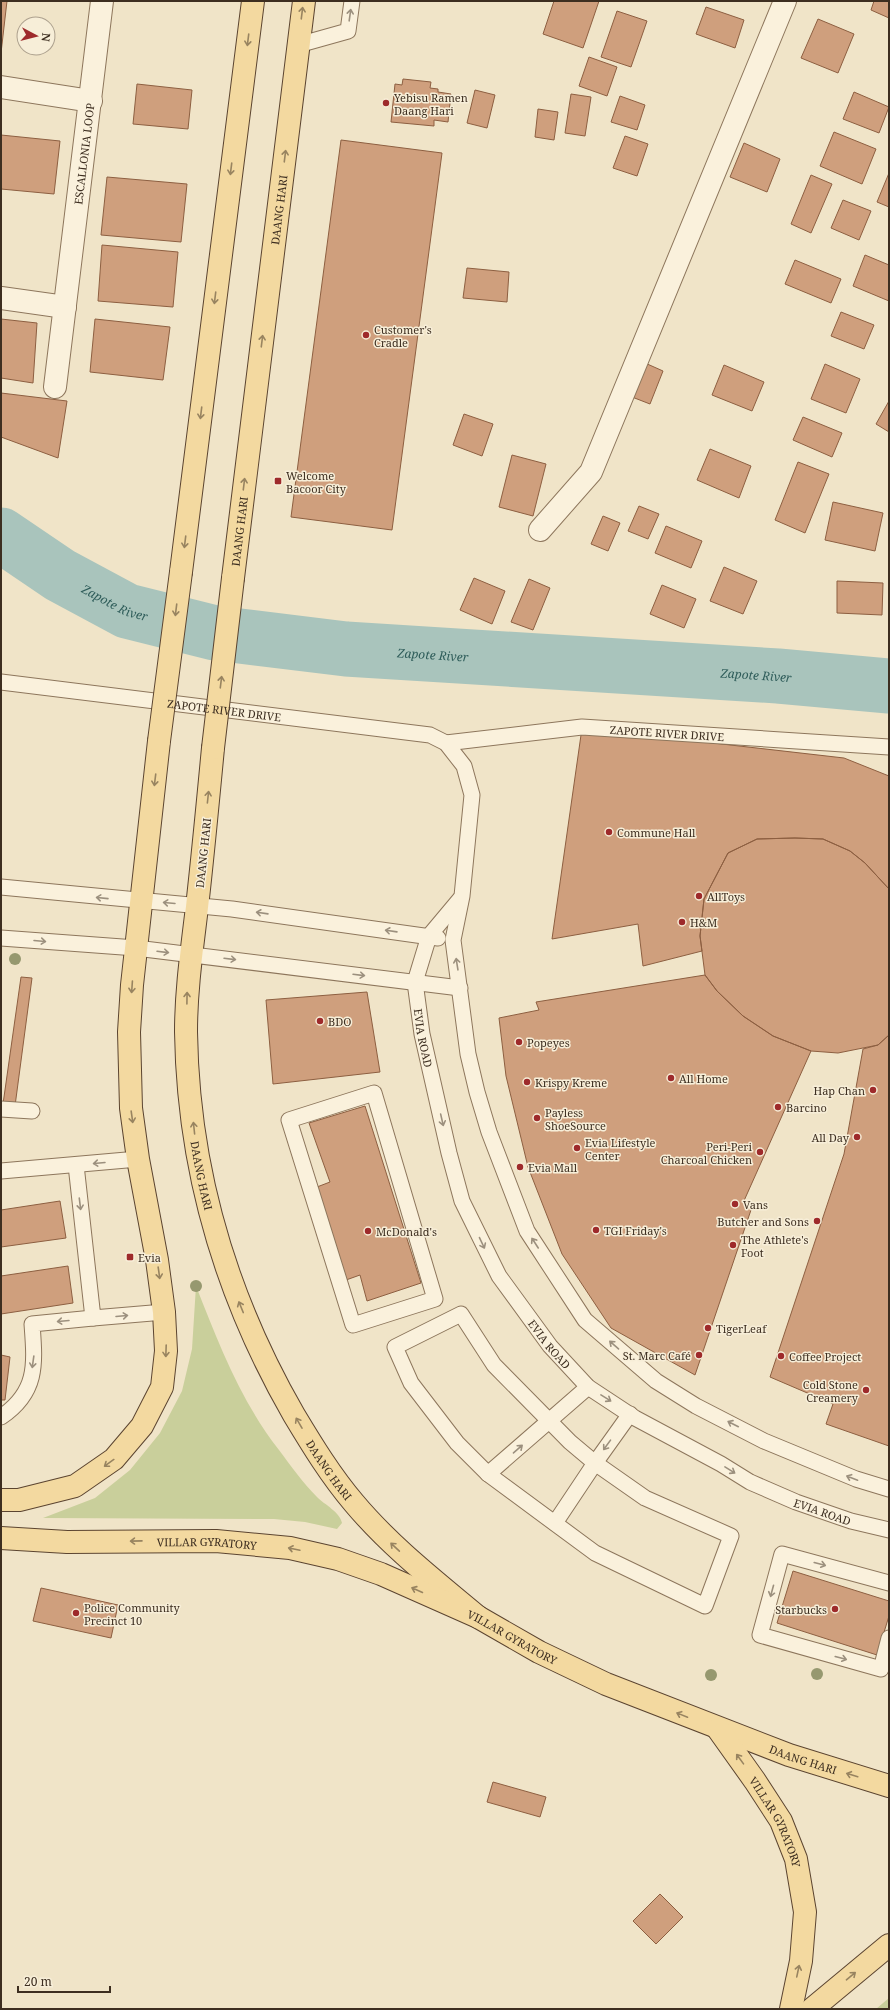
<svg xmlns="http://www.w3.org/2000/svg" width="890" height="2010" font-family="'Noto Serif',serif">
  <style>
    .green { fill: #c9cf9b }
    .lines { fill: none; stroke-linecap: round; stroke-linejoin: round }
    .river { stroke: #a9c4bc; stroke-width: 55 }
    .building { fill: #cf9f7d; stroke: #8d5f41 }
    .service-casing { stroke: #8d765c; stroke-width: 17 }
    .minor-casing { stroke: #8d765c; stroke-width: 24 }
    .primary-casing { stroke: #5b4430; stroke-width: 24 }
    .service { stroke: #faf1dc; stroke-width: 15 }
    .minor { stroke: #faf1dc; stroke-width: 22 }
    .primary { stroke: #f3d9a0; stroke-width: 22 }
    .primary-bridge-casing { stroke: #5b4430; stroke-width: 24; stroke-linecap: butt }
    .primary-bridge { stroke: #f3d9a0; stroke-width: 22 }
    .tree { fill: #96986f }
    .oneway { stroke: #988460 }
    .oneway2 { stroke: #9c907e }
    .poi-dot { fill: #9e2a2b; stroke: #f7eed8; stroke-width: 1.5 }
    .labels { text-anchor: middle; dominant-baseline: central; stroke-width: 3; stroke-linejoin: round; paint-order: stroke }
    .poi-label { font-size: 11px; fill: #3d2e20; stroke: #f7eed8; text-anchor: start }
    .street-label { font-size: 11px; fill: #3d2e20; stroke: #f7eed8 }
    .water-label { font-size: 12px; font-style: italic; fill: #2f5d5a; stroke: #f7eed8 }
  </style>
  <rect width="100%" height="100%" fill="#f0e4c8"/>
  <path class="green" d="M 196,1286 C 218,1342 241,1402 279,1450 C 291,1466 303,1483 317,1497 C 325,1505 340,1512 342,1523 L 337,1529 L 305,1522 L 274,1519 L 43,1518 L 95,1498 L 130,1470 L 160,1433 L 182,1391 L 192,1349 Z
    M 889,1998 L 889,2009 L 876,2009 Z"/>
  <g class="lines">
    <path class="river" id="s1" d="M 1,535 L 60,575 L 127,611 L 215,633 L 346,649 L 778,676 L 889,686"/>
  </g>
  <path class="building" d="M 1,1 L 7,1 L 1,53 Z
    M 554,1 L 599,1 L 583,48 L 543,34 Z
    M 874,1 L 889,1 L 889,18 L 871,10 Z
    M 706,7 L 744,20 L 735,48 L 696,34 Z
    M 617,11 L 647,21 L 631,67 L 601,57 Z
    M 818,19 L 854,34 L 838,73 L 801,58 Z
    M 589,57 L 617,67 L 607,96 L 579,86 Z
    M 403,79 L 431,82 L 430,88 L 438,89 L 438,92 L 451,94 L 448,122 L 434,120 L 434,126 L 391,122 L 395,84 L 402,85 Z
    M 137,84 L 192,90 L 188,129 L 133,124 Z
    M 475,90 L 495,95 L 487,128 L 467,123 Z
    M 854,92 L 889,107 L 879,133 L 843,119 Z
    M 571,94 L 591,97 L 585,136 L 565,133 Z
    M 620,96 L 645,105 L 637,130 L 611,122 Z
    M 538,109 L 558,112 L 554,140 L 535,137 Z
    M 834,132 L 876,149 L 862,184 L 820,166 Z
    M 1,135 L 60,141 L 54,194 L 1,189 Z
    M 625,136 L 648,144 L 637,176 L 613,168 Z
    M 341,140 L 442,153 L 392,530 L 291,517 Z
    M 744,143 L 780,159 L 767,192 L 730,177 Z
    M 889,173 L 889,207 L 877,202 Z
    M 811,175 L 832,184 L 811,233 L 791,224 Z
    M 107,177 L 187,184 L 181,242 L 101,235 Z
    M 843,200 L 871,211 L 859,240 L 831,228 Z
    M 102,245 L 178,252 L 173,307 L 98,301 Z
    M 865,255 L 889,265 L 889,301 L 853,286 Z
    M 795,260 L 841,279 L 831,303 L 785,284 Z
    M 467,268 L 509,272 L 507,302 L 463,298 Z
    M 841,312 L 874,325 L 864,349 L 831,336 Z
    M 1,319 L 37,323 L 33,383 L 1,378 Z
    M 95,319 L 170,327 L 163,380 L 90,372 Z
    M 645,363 L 663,371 L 650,404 L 632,397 Z
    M 825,364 L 860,379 L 846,413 L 811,399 Z
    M 724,365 L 764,382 L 752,411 L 712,395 Z
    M 1,393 L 67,401 L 58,458 L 1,437 Z
    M 889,401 L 889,432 L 876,424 Z
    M 464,414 L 493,424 L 482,456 L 453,445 Z
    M 803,417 L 842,433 L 832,457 L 793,440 Z
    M 710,449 L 751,466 L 739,498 L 697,480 Z
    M 512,455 L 546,464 L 533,516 L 499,507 Z
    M 798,462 L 829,474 L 805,533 L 775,520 Z
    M 833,502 L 883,513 L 875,551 L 825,540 Z
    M 639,506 L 659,514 L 648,539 L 628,531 Z
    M 603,516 L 620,523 L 608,551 L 591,544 Z
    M 666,526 L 702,541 L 691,568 L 655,553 Z
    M 724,567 L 757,581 L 743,614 L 710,601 Z
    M 474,578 L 505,591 L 492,624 L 460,610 Z
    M 529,579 L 550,588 L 533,630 L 511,622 Z
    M 837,581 L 883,583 L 882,615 L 837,613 Z
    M 662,585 L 696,599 L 684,628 L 650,614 Z
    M 582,728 L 844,758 L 889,776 L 889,889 L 865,863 L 850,851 L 823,839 L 795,838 L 757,839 L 728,853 L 704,899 L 700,936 L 702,951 L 643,966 L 638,924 L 552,939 Z
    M 795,838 L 823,839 L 850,851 L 865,863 L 889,889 L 889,1035 L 878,1045 L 838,1053 L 811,1051 L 773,1036 L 743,1016 L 717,991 L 705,975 L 700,936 L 704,899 L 728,853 L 757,839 Z
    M 705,975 L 717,991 L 743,1016 L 773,1036 L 811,1051 L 743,1203 L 752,1207 L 695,1375 L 611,1328 L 562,1254 L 528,1167 L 506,1076 L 499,1018 L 539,1010 L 536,1002 Z
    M 21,977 L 32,978 L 15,1106 L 3,1104 Z
    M 367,992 L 380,1072 L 273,1084 L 266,1000 Z
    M 889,1035 L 889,1446 L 826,1424 L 833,1404 L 770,1377 L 844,1154 L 863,1049 L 878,1045 Z
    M 365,1106 L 421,1283 L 367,1301 L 360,1275 L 346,1280 L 317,1187 L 330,1182 L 309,1123 Z
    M 60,1201 L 66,1238 L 1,1247 L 1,1210 Z
    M 68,1266 L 73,1303 L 1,1314 L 1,1276 Z
    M 1,1355 L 10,1357 L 5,1400 L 1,1400 Z
    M 793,1571 L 889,1601 L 889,1616 L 877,1655 L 777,1623 Z
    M 41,1588 L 118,1605 L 111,1638 L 33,1621 Z
    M 493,1782 L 546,1797 L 540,1817 L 487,1802 Z
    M 660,1894 L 683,1917 L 656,1944 L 633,1921 Z"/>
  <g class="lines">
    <defs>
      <g id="service">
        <path d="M 298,45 L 348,31 L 352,1"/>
        <path id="s2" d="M 1,682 L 430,735 L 446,743 L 464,766 L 472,795 L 462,896 L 453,940 L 468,1054 L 477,1092 L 489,1132 L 527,1231 L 585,1320 L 656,1381 L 696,1406 L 764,1441 L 856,1479 L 889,1489"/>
        <path id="s3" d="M 446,743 L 582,727 L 889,747"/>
        <path d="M 1,887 L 232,909 L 438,938"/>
        <path id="s4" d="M 460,899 L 429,936 L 415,982 L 422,1034 L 449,1153 L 462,1201 L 499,1276 L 550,1346 L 588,1387 L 635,1418 L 721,1464 L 750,1482 L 796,1502 L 851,1521 L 889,1530"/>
        <path d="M 1,938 L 136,948 L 460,988"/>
        <path d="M 374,1093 L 435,1299 L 353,1325 L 289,1120 Z"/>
        <path d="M 1,1109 L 32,1111"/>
        <path d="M 76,1165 L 93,1318 L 164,1312"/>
        <path d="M 1,1171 L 138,1159"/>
        <path d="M 461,1314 L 494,1365 L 570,1442 L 595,1463 L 645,1498 L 731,1536 L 705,1606 L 595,1553 L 488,1474 L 457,1443 L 411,1383 L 395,1347 Z"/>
        <path d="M 1,1417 C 38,1392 35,1364 32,1324 L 93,1318"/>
        <path d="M 488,1474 L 588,1387"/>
        <path d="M 555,1523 L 595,1463 L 630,1414"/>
        <path d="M 889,1583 L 782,1554 L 760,1635 L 881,1669 L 889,1638"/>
      </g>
      <g id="minor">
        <path d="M 1,87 L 91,101"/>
        <path d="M 1,298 L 65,307"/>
        <path id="s5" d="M 55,387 L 102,1"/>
        <path d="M 540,530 L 591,472 L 785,1"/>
      </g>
      <g id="primary">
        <path d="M 181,572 L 253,1"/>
        <path id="s6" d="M 233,578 L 304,1"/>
        <path id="s7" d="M 213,748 C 208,801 203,854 197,907 C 192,949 186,990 186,1032 C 188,1169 226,1297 294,1415 C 312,1445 331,1476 354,1503 C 390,1546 435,1581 478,1617"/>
        <path d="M 1,1500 L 19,1500 L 75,1486 L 114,1459 L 142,1426 L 162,1387 L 166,1351 L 164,1312 L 157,1260 L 138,1159 L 131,1108 L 129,1032 L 132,985 L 159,741"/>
        <path id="s8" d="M 1,1538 L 67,1542 L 216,1541 L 290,1548 L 338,1559 L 381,1574 L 478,1617 L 539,1652 L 606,1684 L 789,1755 L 889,1786"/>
        <path id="s9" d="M 718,1729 L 755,1781 L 781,1821 L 796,1859 L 805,1912 L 801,1961 L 791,2009"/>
        <path d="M 812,2009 L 889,1945"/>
      </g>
    </defs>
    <use href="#service" class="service-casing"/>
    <use href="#minor" class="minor-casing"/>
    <use href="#primary" class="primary-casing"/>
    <use href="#service" class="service"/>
    <use href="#minor" class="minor"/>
    <use href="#primary" class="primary"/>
    <defs>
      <path id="primary-bridge" d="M 159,741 L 181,572
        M 213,748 L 233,578"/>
    </defs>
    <use href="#primary-bridge" class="primary-bridge-casing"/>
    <use href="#primary-bridge" class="primary-bridge"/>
  </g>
  <g class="tree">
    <circle cx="15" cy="959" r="6"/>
    <circle cx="196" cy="1286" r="6"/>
    <circle cx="817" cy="1674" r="6"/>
    <circle cx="711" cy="1675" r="6"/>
  </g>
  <defs><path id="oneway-shaft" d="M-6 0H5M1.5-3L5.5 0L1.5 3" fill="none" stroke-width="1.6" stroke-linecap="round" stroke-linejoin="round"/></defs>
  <g class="oneway">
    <use href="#oneway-shaft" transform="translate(302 13) rotate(-83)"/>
    <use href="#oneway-shaft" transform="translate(248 40) rotate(97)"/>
    <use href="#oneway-shaft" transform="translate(285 156) rotate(-83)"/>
    <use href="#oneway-shaft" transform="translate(231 169) rotate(97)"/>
    <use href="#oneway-shaft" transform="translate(215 298) rotate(97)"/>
    <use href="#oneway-shaft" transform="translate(262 341) rotate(-83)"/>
    <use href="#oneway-shaft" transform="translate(201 413) rotate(97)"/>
    <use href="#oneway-shaft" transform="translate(244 484) rotate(-83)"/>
    <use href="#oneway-shaft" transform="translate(185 542) rotate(97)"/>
    <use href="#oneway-shaft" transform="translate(176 610) rotate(97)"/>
    <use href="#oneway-shaft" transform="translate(221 682) rotate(-83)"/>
    <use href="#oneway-shaft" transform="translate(155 780) rotate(97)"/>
    <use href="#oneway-shaft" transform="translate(208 797) rotate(-84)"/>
    <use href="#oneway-shaft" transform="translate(132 987) rotate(94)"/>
    <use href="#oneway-shaft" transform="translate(187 998) rotate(-89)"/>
    <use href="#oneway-shaft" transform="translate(132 1117) rotate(82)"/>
    <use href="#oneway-shaft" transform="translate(194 1128) rotate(-96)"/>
    <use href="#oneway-shaft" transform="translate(159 1273) rotate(82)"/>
    <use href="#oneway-shaft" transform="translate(241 1307) rotate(-112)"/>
    <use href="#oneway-shaft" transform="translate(166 1351) rotate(92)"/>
    <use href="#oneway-shaft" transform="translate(299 1423) rotate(-120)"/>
    <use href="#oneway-shaft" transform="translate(109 1463) rotate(144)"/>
    <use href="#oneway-shaft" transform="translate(136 1541) rotate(179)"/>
    <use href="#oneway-shaft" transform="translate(395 1547) rotate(-137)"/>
    <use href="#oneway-shaft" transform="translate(294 1549) rotate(-168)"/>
    <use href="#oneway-shaft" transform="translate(417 1590) rotate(-156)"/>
    <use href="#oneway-shaft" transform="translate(682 1715) rotate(-158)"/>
    <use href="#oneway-shaft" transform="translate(740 1759) rotate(-126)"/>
    <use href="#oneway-shaft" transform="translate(852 1775) rotate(-163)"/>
    <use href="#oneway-shaft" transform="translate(798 1971) rotate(-78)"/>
    <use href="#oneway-shaft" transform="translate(851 1976) rotate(-40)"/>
  </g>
  <g class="oneway2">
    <use href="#oneway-shaft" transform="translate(350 15) rotate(-82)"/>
    <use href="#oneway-shaft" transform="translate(102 898) rotate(-174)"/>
    <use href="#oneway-shaft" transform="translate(169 903) rotate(-175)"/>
    <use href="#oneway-shaft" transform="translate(262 913) rotate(-172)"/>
    <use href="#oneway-shaft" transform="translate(391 931) rotate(-172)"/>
    <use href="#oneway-shaft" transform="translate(40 941) rotate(5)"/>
    <use href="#oneway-shaft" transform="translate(163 952) rotate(7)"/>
    <use href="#oneway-shaft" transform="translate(230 959) rotate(7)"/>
    <use href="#oneway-shaft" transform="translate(457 964) rotate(-99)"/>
    <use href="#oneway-shaft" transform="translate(359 975) rotate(7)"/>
    <use href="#oneway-shaft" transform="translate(442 1120) rotate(77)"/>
    <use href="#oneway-shaft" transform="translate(99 1163) rotate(175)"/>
    <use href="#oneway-shaft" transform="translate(80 1204) rotate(83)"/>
    <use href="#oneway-shaft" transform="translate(482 1243) rotate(65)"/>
    <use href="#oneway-shaft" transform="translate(535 1243) rotate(-123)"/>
    <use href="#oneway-shaft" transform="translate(122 1316) rotate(-5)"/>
    <use href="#oneway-shaft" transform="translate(63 1321) rotate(175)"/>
    <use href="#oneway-shaft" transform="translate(614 1345) rotate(-139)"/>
    <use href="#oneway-shaft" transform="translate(33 1362) rotate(98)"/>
    <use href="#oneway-shaft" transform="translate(606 1398) rotate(32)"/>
    <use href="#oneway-shaft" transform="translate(733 1424) rotate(-153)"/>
    <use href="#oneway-shaft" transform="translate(607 1445) rotate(126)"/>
    <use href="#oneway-shaft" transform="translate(518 1449) rotate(-41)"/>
    <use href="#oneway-shaft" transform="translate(730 1470) rotate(32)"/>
    <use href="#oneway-shaft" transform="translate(852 1478) rotate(-159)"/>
    <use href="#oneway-shaft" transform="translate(820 1564) rotate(15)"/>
    <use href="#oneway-shaft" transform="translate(772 1591) rotate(105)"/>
    <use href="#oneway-shaft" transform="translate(841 1658) rotate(15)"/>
  </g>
  <g class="poi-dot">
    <circle cx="386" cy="103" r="4"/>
    <circle cx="366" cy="335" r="4"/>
    <rect x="274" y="477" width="8" height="8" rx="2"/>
    <circle cx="609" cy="832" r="4"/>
    <circle cx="699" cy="896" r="4"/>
    <circle cx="682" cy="922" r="4"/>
    <circle cx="320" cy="1021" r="4"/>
    <circle cx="519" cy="1042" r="4"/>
    <circle cx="671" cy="1078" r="4"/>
    <circle cx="527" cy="1082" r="4"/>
    <circle cx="873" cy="1090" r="4"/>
    <circle cx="778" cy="1107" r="4"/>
    <circle cx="537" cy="1118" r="4"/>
    <circle cx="857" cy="1137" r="4"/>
    <circle cx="577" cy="1148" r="4"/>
    <circle cx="760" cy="1152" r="4"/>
    <circle cx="520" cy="1167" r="4"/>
    <circle cx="735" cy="1204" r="4"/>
    <circle cx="817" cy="1221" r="4"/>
    <circle cx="596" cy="1230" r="4"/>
    <circle cx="368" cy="1231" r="4"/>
    <circle cx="733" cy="1245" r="4"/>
    <rect x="126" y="1253" width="8" height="8" rx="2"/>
    <circle cx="708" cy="1328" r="4"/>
    <circle cx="699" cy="1355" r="4"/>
    <circle cx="781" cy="1356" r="4"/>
    <circle cx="866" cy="1390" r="4"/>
    <circle cx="835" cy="1609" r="4"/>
    <circle cx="76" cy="1613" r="4"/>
  </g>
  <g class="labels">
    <g class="poi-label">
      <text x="394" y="97">Yebisu Ramen<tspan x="394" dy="13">Daang Hari</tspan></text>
      <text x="374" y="329">Customer's<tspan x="374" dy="13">Cradle</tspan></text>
      <text x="286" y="475">Welcome<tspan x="286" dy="13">Bacoor City</tspan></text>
      <text x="617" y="832">Commune Hall</text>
      <text x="707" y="896">AllToys</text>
      <text x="690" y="922">H&amp;M</text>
      <text x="328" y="1021">BDO</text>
      <text x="527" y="1042">Popeyes</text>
      <text x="679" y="1078">All Home</text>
      <text x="535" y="1082">Krispy Kreme</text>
      <text x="865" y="1090" text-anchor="end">Hap Chan</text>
      <text x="786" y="1107">Barcino</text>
      <text x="545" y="1112">Payless<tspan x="545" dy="13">ShoeSource</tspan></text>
      <text x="849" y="1137" text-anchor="end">All Day</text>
      <text x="585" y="1142">Evia Lifestyle<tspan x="585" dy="13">Center</tspan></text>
      <text x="752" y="1146" text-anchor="end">Peri-Peri<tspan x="752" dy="13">Charcoal Chicken</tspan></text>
      <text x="528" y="1167">Evia Mall</text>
      <text x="743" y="1204">Vans</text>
      <text x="809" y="1221" text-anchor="end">Butcher and Sons</text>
      <text x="604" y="1230">TGI Friday's</text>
      <text x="376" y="1231">McDonald's</text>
      <text x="741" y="1239">The Athlete's<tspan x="741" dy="13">Foot</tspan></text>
      <text x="138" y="1257">Evia</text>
      <text x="716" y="1328">TigerLeaf</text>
      <text x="691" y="1355" text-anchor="end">St. Marc Café</text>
      <text x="789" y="1356">Coffee Project</text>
      <text x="858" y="1384" text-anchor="end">Cold Stone<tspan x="858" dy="13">Creamery</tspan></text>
      <text x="84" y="1607">Police Community<tspan x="84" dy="13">Precinct 10</tspan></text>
      <text x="827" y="1609" text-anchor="end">Starbucks</text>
    </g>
    <g class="street-label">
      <text stroke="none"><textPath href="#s5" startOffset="235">ESCALLONIA LOOP</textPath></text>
      <text stroke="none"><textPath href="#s6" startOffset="371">DAANG HARI</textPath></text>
      <text stroke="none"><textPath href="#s6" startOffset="47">DAANG HARI</textPath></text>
      <text stroke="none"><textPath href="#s2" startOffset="225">ZAPOTE RIVER DRIVE</textPath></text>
      <text stroke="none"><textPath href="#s3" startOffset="222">ZAPOTE RIVER DRIVE</textPath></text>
      <text transform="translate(203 853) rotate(-84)">DAANG HARI</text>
      <text stroke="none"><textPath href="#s4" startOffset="153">EVIA ROAD</textPath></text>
      <text stroke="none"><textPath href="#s7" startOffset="430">DAANG HARI</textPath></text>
      <text stroke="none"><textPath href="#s4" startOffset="489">EVIA ROAD</textPath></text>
      <text stroke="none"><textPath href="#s7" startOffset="753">DAANG HARI</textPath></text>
      <text stroke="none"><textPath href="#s4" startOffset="813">EVIA ROAD</textPath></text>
      <text stroke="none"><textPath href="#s8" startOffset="206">VILLAR GYRATORY</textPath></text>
      <text stroke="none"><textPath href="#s8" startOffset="530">VILLAR GYRATORY</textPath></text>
      <text stroke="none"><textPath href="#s8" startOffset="846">DAANG HARI</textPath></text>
      <text stroke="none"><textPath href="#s9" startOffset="110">VILLAR GYRATORY</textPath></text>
    </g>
    <g class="water-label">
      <text stroke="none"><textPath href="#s1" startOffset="133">Zapote River</textPath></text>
      <text stroke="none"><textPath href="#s1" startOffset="457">Zapote River</textPath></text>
      <text stroke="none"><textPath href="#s1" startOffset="781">Zapote River</textPath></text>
    </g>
  </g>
  <rect width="890" height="2010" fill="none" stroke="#3d2e20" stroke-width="4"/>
  <g transform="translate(36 36) rotate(97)"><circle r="19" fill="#f7eed8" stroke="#ada18e"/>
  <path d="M0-3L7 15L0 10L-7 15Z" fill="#9e2a2b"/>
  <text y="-6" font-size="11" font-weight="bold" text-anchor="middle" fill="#3d2e20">N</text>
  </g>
  <path d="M18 1986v6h92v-6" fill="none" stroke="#3d2e20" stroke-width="2"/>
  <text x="24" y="1986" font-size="12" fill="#3d2e20" stroke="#f7eed8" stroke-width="3" paint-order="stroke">20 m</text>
</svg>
